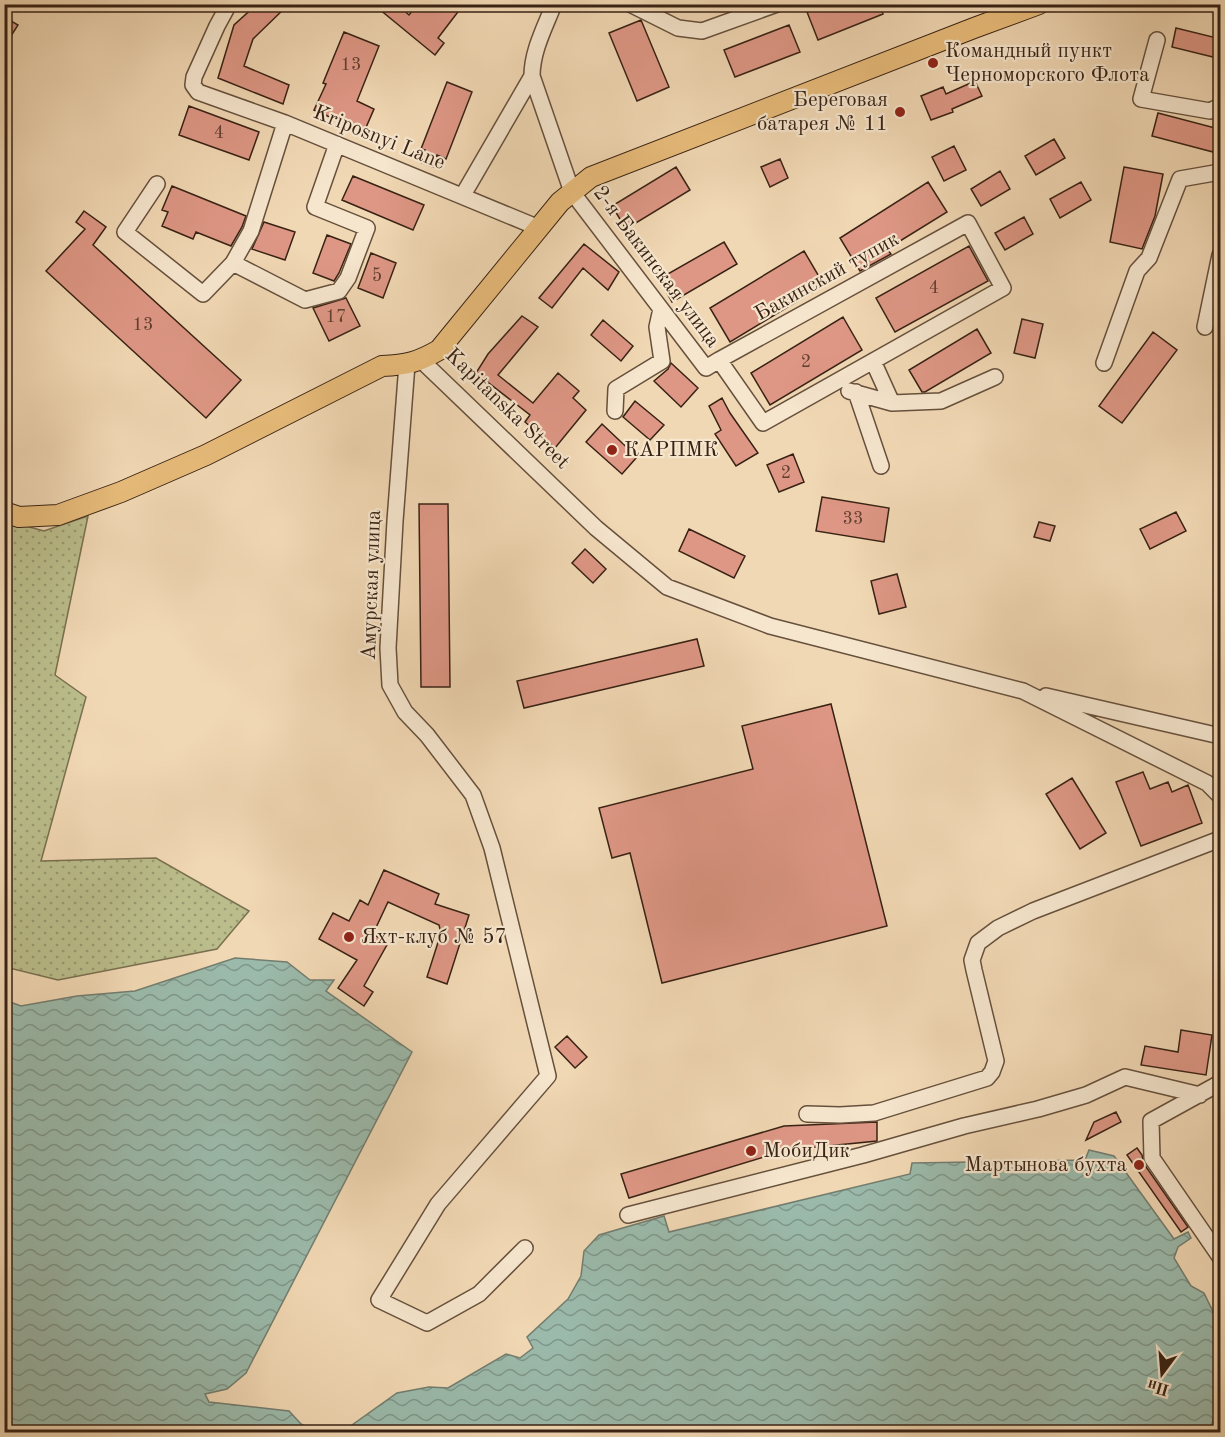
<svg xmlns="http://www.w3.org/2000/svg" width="1225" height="1437" font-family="'Old Standard TT',serif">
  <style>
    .park { fill: url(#park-dots); stroke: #7a7050; stroke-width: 1.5 }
    .water { fill: url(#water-waves); stroke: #737d6f; stroke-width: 1.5 }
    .building { fill: #de9785; stroke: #382214; stroke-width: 1.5 }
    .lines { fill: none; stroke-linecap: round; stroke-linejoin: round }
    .minor-casing { stroke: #66503c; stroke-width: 18 }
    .major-casing { stroke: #382214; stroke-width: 22 }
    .minor { stroke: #f6e6ce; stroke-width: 15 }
    .major { stroke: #e8bc7a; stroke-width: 20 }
    .poi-dot { fill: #8f2418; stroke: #f6e6ce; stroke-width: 2 }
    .labels { text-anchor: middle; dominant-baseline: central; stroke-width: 4.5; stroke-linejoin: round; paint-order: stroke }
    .number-label { font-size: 18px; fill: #623f30 }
    .poi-label { font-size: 21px; fill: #382214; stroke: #f6e6ce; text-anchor: start }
    .street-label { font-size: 21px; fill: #382214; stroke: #f6e6ce }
  </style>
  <defs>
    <pattern id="park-dots" width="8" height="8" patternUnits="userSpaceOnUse" patternTransform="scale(1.5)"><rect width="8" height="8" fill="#bbbe8c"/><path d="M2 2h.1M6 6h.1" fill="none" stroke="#999a71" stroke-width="1.8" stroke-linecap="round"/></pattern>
    <pattern id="water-waves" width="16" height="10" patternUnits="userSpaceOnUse" patternTransform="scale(1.5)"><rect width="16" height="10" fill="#9bbaab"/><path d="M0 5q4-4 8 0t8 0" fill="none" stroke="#7f978a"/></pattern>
  </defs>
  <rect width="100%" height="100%" fill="#f1d8b4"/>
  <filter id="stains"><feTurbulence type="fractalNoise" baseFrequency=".00333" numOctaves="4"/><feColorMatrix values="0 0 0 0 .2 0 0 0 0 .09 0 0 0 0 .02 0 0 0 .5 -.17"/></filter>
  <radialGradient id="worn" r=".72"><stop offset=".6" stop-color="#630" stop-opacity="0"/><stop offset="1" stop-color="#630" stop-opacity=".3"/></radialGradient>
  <path class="park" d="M 88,516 L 55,675 L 86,697 L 41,861 L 156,858 L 249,911 L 217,949 L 58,980 L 5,967 L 4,520 L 44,531 Z"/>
  <path class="water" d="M 235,958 L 287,962 L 310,980 L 334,980 L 326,991 L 412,1052 L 246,1373 L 227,1389 L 205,1394 L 209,1402 L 289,1411 L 301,1424 L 315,1432 L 5,1432 L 5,1000 L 21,1006 L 77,996 L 135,991 Z
    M 1089,1150 L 1114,1156 L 1174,1239 L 1188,1232 L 1191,1238 L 1178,1247 L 1174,1258 L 1191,1286 L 1204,1293 L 1218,1322 L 1220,1342 L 1220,1386 L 1218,1406 L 1209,1432 L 342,1432 L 348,1431 L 352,1425 L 397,1393 L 429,1387 L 448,1388 L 506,1354 L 520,1358 L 533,1348 L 527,1337 L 568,1299 L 581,1276 L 584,1251 L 599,1235 L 664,1216 L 669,1232 L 910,1174 L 912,1163 L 1085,1160 Z"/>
  <path class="building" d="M 257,4 L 289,4 L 253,39 L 244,66 L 289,85 L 283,104 L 218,78 L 234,25 Z
    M 373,4 L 397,4 L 409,15 L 418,4 L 464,4 L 438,38 L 444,43 L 435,55 Z
    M 827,4 L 879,4 L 883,14 L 818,40 L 807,12 Z
    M 4,17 L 18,25 L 4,47 Z
    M 641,20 L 669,87 L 637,101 L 609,33 Z
    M 789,25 L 800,52 L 735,77 L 724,50 Z
    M 1176,28 L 1221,39 L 1221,59 L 1172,47 Z
    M 344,32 L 379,46 L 357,101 L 374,109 L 364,132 L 314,110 L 326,84 L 323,83 Z
    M 975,81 L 982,96 L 952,109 L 953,112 L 931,120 L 921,96 L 943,87 L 946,94 Z
    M 447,82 L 472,92 L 446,159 L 437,155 L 433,167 L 420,162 L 425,150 L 421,149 Z
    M 189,106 L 259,132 L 249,160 L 179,135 Z
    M 1158,113 L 1219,129 L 1213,152 L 1152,136 Z
    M 1054,139 L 1065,158 L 1036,175 L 1025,156 Z
    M 954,146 L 966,170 L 944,181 L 932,157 Z
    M 780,159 L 788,178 L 770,187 L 761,167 Z
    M 676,167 L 690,190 L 626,229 L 612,206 Z
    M 1124,167 L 1163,174 L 1155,216 L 1142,249 L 1110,242 Z
    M 1000,171 L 1010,189 L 981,206 L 971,189 Z
    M 353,176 L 424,205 L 413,230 L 342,200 Z
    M 928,182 L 947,212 L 887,249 L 891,254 L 860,271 L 840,238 Z
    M 1081,182 L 1091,200 L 1060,218 L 1050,199 Z
    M 172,186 L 246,216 L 242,227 L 231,246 L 196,232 L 193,239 L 162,226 L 168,212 L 162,210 Z
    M 84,211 L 106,227 L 93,245 L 241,380 L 206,418 L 46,271 L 85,229 L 76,222 Z
    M 1024,217 L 1033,234 L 1005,250 L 995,233 Z
    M 264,222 L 295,232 L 285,260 L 252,249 Z
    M 327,235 L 351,244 L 339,273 L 334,281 L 313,273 Z
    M 724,242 L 737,264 L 672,302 L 659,279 Z
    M 584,244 L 619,272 L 608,290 L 583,268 L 552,308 L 539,298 Z
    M 969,246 L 988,281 L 895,332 L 876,298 Z
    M 804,251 L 824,285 L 730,342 L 710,308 Z
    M 371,253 L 396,263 L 383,298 L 358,288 Z
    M 346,298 L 360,326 L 329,341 L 313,308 Z
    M 522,316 L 538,327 L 498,375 L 533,403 L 558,373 L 579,391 L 573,398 L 586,410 L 555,448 L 525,422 L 530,415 L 476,373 L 488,354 Z
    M 843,317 L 862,350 L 770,405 L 751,373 Z
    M 1022,319 L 1043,324 L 1035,358 L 1014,353 Z
    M 603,320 L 633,346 L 621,361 L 591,335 Z
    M 977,329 L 991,353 L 925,392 L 922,392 L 909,370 Z
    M 1153,332 L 1177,350 L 1122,423 L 1099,406 Z
    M 671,363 L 698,388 L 681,407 L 654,381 L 668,369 Z
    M 722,398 L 730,413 L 758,453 L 736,466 L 715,434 L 721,430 L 709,406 Z
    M 635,401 L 664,425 L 650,440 L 623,417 Z
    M 602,424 L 637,457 L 622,474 L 586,442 Z
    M 793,454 L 804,482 L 779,492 L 767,465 Z
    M 822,497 L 889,508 L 884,542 L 816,531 Z
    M 419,504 L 448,504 L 450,687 L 421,687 Z
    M 1176,512 L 1186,531 L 1150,549 L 1140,529 Z
    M 1039,522 L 1055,526 L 1050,541 L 1034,537 Z
    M 689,529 L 745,556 L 734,578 L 679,551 Z
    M 585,549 L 606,569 L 593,583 L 572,563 Z
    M 897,574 L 906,607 L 879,614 L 871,581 Z
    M 697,639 L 704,666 L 524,708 L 517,681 Z
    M 831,704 L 887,926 L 662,983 L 630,853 L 612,858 L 599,808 L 753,769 L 742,726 Z
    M 1143,772 L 1150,789 L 1168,782 L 1172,792 L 1188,785 L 1202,823 L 1141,846 L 1116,782 Z
    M 1072,778 L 1106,833 L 1080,849 L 1046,794 Z
    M 384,870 L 439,894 L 435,904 L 469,915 L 447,984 L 427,977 L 441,933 L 439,925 L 388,902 L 373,934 L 388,943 L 364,986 L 373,992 L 364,1006 L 338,988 L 357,960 L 319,939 L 333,913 L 349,921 L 360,900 L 368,905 Z
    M 1181,1030 L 1212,1035 L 1206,1075 L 1141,1065 L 1145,1046 L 1178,1052 Z
    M 567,1036 L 587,1057 L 575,1068 L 555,1047 Z
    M 1116,1112 L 1121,1122 L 1086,1140 L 1094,1122 Z
    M 877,1122 L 877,1141 L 787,1150 L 629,1198 L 621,1174 L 784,1126 Z
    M 1137,1148 L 1142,1155 L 1144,1164 L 1188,1227 L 1181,1232 L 1127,1155 Z"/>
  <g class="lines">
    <defs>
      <path id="minor" d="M 229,4 L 217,26 L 194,77 L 193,85 L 198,92 L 285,123 L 539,228
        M 554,4 C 545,27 532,51 532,76 L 572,192 L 706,368 L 719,360 L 968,223 L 1003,288 L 763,423 L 719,360
        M 630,4 L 678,28 L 702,31 L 777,4
        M 1157,40 L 1141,99 L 1210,111 L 1220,106
        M 157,184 L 125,232 L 203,294 L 233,263 L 251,231 L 285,123
        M 463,195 L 532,76
        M 233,263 L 305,300 L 339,291 L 348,278 L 367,228 L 315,207 L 337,144
        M 1205,327 L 1220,255
        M 421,360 L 596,528 L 667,587 L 770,626 L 1023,691 L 1207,783 L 1220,796
        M 873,361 L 892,403 L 941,401 L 995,377
        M 1104,363 L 1137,271 L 1149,258 L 1180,179 L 1220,172
        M 407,364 L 395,521 L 388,648 L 390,685 L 405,712 L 427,735 L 473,795 L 492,848 L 548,1076 L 438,1204 L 379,1300 L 427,1323 L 479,1294 L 525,1248
        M 849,391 L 892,403
        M 856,392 L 881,466
        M 615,411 L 616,389 L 662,361 L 657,327 L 661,309
        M 1046,696 L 1220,736
        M 1220,1083 L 1151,1121 L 1152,1158 L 1220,1257
        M 807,1114 L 840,1115 L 874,1113 L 987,1078 L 992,1072 L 996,1061 L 974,970 L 972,960 L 978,943 L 998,928 L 1033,911 L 1220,839
        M 628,1215 L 863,1155 L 964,1126 L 1038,1109 L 1086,1095 L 1125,1077 L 1200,1095"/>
      <path id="major" d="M 4,512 L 19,517 L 58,515 L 121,492 L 206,455 L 382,366 C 407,365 418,362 439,350 L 560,202 L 591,177 L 974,28 L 1039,4"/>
    </defs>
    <use href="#minor" class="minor-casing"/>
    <use href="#major" class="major-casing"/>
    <use href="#minor" class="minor"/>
    <use href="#major" class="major"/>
  </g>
  <g class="poi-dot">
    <circle cx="933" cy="63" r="6"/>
    <circle cx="900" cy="112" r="6"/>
    <circle cx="612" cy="450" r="6"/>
    <circle cx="349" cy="937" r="6"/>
    <circle cx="751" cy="1151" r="6"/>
    <circle cx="1139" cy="1165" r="6"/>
  </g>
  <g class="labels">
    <g class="number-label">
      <text x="351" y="65">13</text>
      <text x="219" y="133">4</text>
      <text x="377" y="276">5</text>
      <text x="934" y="288">4</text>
      <text x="336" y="317">17</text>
      <text x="143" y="325">13</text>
      <text x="806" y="362">2</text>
      <text x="786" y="473">2</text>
      <text x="853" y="519">33</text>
    </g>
    <g class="poi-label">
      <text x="945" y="51">Командный пункт<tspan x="945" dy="24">Черноморского Флота</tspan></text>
      <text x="888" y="100" text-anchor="end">Береговая<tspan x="888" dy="24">батарея № 11</tspan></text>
      <text x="624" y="450">КАРПМК</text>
      <text x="361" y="937">Яхт-клуб № 57</text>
      <text x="763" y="1151">МобиДик</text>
      <text x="1127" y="1165" text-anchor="end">Мартынова бухта</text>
    </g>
    <g class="street-label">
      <text transform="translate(379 138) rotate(22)">Kriposnyi Lane</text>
      <text transform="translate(656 267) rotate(53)">2-я Бакинская улица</text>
      <text transform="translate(827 277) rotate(-29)">Бакинский тупик</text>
      <text transform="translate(507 409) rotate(44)">Kapitanska Street</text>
      <text transform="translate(372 585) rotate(-88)">Амурская улица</text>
    </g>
  </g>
  <rect width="1225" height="1437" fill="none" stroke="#f1d8b4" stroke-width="24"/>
  <rect x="6" y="6" width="1213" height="1425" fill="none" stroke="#382214" stroke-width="3"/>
  <rect x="12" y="12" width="1201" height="1413" fill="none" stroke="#382214" stroke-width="1.5"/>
  <g transform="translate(1162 1374) rotate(196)" stroke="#f6e6ce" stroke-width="4.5" paint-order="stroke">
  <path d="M0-4.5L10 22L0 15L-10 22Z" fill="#382214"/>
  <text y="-9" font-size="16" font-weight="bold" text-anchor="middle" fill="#382214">Пн</text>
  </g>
  <rect width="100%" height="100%" filter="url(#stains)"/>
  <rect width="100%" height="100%" fill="url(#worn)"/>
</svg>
